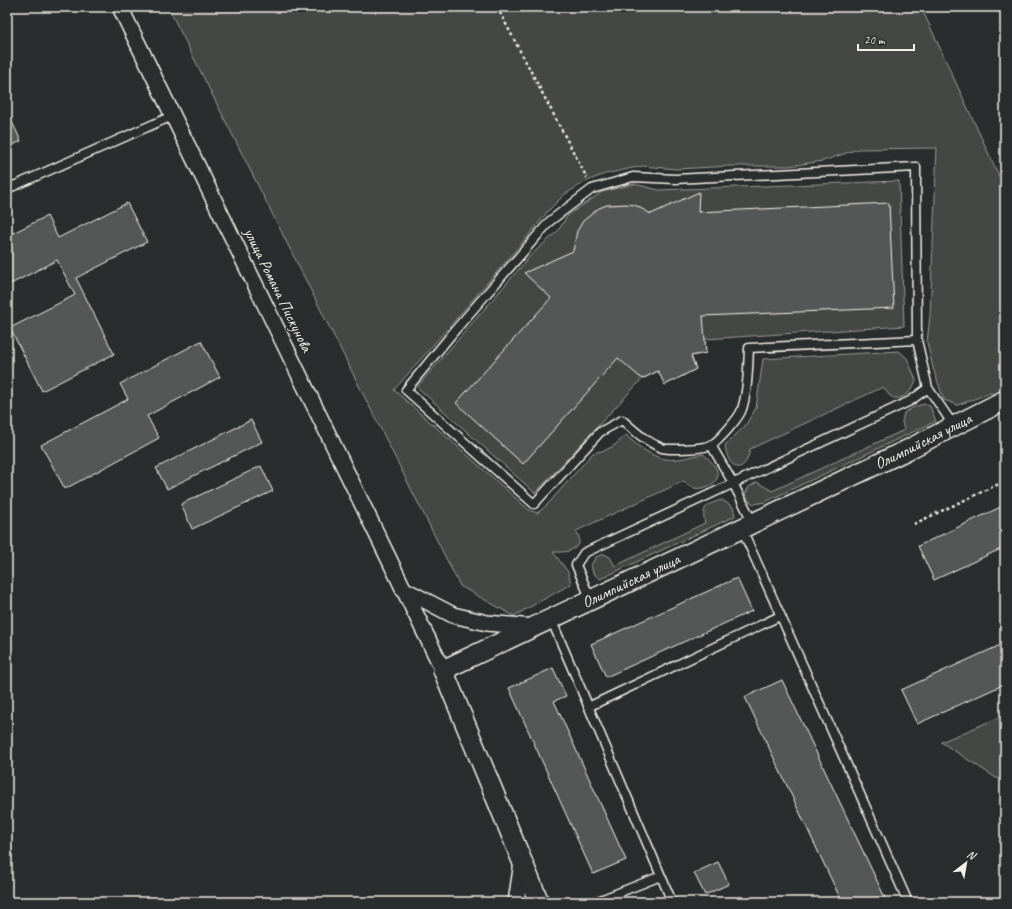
<svg xmlns="http://www.w3.org/2000/svg" width="1012" height="909" font-family="Caveat,sans-serif">
  <style>
    .green { fill: #444645; stroke: #9c9c96 }
    .building { fill: #555756; stroke: #f4f1e8 }
    .lines { fill: none; stroke-linecap: round; stroke-linejoin: round }
    .service-casing { stroke: #f4f1e8; stroke-width: 11 }
    .minor-casing { stroke: #f4f1e8; stroke-width: 18 }
    .tertiary-casing { stroke: #f4f1e8; stroke-width: 22 }
    .path { stroke: #f4f1e8; stroke-width: 2.5; stroke-dasharray: 3 3; stroke-linecap: butt }
    .service { stroke: #2a2d2e; stroke-width: 8 }
    .minor { stroke: #2a2d2e; stroke-width: 15 }
    .tertiary { stroke: #2a2d2e; stroke-width: 19 }
    .labels { text-anchor: middle; dominant-baseline: central; stroke-width: 3; stroke-linejoin: round; paint-order: stroke }
    .street-label { font-size: 16px; fill: #f4f1e8; stroke: #2a2d2e }
  </style>
  <rect width="100%" height="100%" fill="#2a2d2e"/>
  <filter id="ink" filterUnits="userSpaceOnUse"><feTurbulence type="fractalNoise" baseFrequency=".025" numOctaves="2"/><feDisplacementMap in="SourceGraphic" scale="8" xChannelSelector="R" yChannelSelector="G"/><feConvolveMatrix kernelMatrix="1 2 1 2 8 2 1 2 1" color-interpolation-filters="sRGB"/></filter>
  <g filter="url(#ink)">
    <path class="green" d="M 168,7 L 921,7 L 1005,189 L 1005,392 L 1002,394 L 990,393 L 958,405 L 944,400 L 933,368 L 927,342 L 930,316 L 937,148 L 858,149 L 823,161 L 789,166 L 731,166 L 676,169 L 642,166 L 605,174 L 587,181 L 565,194 L 548,211 L 529,235 L 394,390 L 529,510 L 537,513 L 546,506 L 593,453 L 606,450 L 615,445 L 626,435 C 636,445 651,457 666,459 C 678,461 692,456 703,454 C 715,463 727,480 706,487 C 702,488 698,489 694,488 C 690,487 686,483 684,481 L 576,531 L 579,537 L 579,544 C 571,553 563,552 553,552 L 568,572 L 571,584 L 514,616 L 460,586 Z
      M 899,181 L 904,326 L 705,339 L 706,353 L 691,356 L 696,369 L 665,385 L 658,371 L 642,379 L 535,493 L 417,387 L 532,254 L 558,231 L 568,215 L 602,192 L 634,184 L 659,190 Z
      M 899,351 L 907,358 L 916,380 C 913,390 901,405 889,395 C 887,392 885,389 883,387 L 750,449 C 745,477 728,470 725,445 L 745,426 L 756,408 L 763,359 Z
      M 924,404 L 930,406 L 936,421 L 765,502 L 754,504 L 749,501 L 745,494 L 749,487 L 757,482 L 772,491 L 904,430 L 902,422 L 904,413 L 914,407 Z
      M 722,500 L 733,507 L 735,516 L 600,579 L 593,573 L 591,565 L 596,557 L 604,554 L 610,557 L 615,566 L 705,523 C 701,507 707,504 722,500 Z
      M 1005,715 L 1005,779 L 996,778 L 941,742 Z"/>
    <path class="building" d="M 7,111 L 21,141 L 7,148 Z
      M 699,192 L 698,212 L 889,203 L 894,308 L 703,316 L 706,353 L 691,356 L 696,369 L 665,385 L 658,371 L 642,379 L 618,358 L 523,464 L 456,403 L 551,298 L 524,273 L 573,251 L 577,231 L 583,221 L 599,208 L 607,205 L 626,204 L 635,205 L 651,214 Z
      M 127,203 L 147,242 L 76,278 L 114,354 L 42,391 L 10,328 L 75,295 L 57,260 L 7,286 L 7,236 L 47,216 L 58,238 Z
      M 201,341 L 220,377 L 147,416 L 159,438 L 65,489 L 41,445 L 128,399 L 120,384 Z
      M 251,420 L 262,442 L 167,489 L 156,468 Z
      M 261,466 L 273,491 L 192,529 L 181,504 Z
      M 1005,505 L 1005,547 L 934,580 L 918,546 Z
      M 737,578 L 752,611 L 606,677 L 591,644 Z
      M 1005,643 L 1005,684 L 917,724 L 901,690 Z
      M 553,668 L 566,696 L 554,701 L 626,860 L 593,874 L 509,688 Z
      M 782,680 L 887,902 L 842,902 L 745,697 Z
      M 718,862 L 729,884 L 705,895 L 694,873 Z"/>
    <g class="lines">
      <defs>
        <path id="service" d="M 7,189 L 172,116
          M 917,340 L 749,348 C 748,368 748,390 742,409 C 740,417 718,442 711,445 C 704,449 669,450 662,448 C 646,442 635,431 622,420 L 600,432 L 534,504 L 406,390 L 456,329 L 550,221 L 592,189 L 633,177 L 675,179 L 916,167 L 917,340 L 928,388
          M 711,445 L 733,483 L 753,523
          M 742,529 L 908,902
          M 591,600 L 576,565 L 584,553 L 910,401 L 928,388 L 954,426
          M 551,619 L 661,876 L 595,902
          M 588,707 L 780,616
          M 661,876 L 672,902"/>
        <path id="minor" d="M 120,7 L 443,670
          M 403,589 L 453,615 L 487,623 L 533,627
          M 516,902 L 522,862"/>
        <g id="tertiary">
          <path id="s1" d="M 539,902 L 443,670 L 905,451 L 1005,400"/>
        </g>
      </defs>
      <use href="#service" class="service-casing"/>
      <use href="#minor" class="minor-casing"/>
      <use href="#tertiary" class="tertiary-casing"/>
      <path class="path" d="M 497,7 L 587,178
        M 914,524 L 1005,481"/>
      <use href="#service" class="service"/>
      <use href="#minor" class="minor"/>
      <use href="#tertiary" class="tertiary"/>
    </g>
  </g>
  <g class="labels">
    <g class="street-label">
      <text transform="translate(278 290) rotate(64)">улица Романа Пискунова</text>
      <text stroke="none"><textPath href="#s1" startOffset="783">Олимпийская улица</textPath></text>
      <text stroke="none"><textPath href="#s1" startOffset="459">Олимпийская улица</textPath></text>
    </g>
  </g>
  <rect width="1012" height="909" fill="none" stroke="#2a2d2e" stroke-width="24"/>
  <rect x="12" y="12" width="988" height="885" fill="none" stroke="#f4f1e8" stroke-width="1.5" filter="url(#ink)"/>
  <g transform="translate(966 863) rotate(31)" stroke="#2a2d2e" stroke-width="3" paint-order="stroke">
  <path d="M0-3L7 15L0 10L-7 15Z" fill="#f4f1e8"/>
  <text y="-6" font-size="11" font-weight="bold" text-anchor="middle" fill="#f4f1e8">N</text>
  </g>
  <path d="M858 44v6h56v-6" fill="none" stroke="#f4f1e8" stroke-width="2"/>
  <text x="864" y="44" font-size="12" fill="#f4f1e8" stroke="#2a2d2e" stroke-width="3" paint-order="stroke">20 m</text>
</svg>
